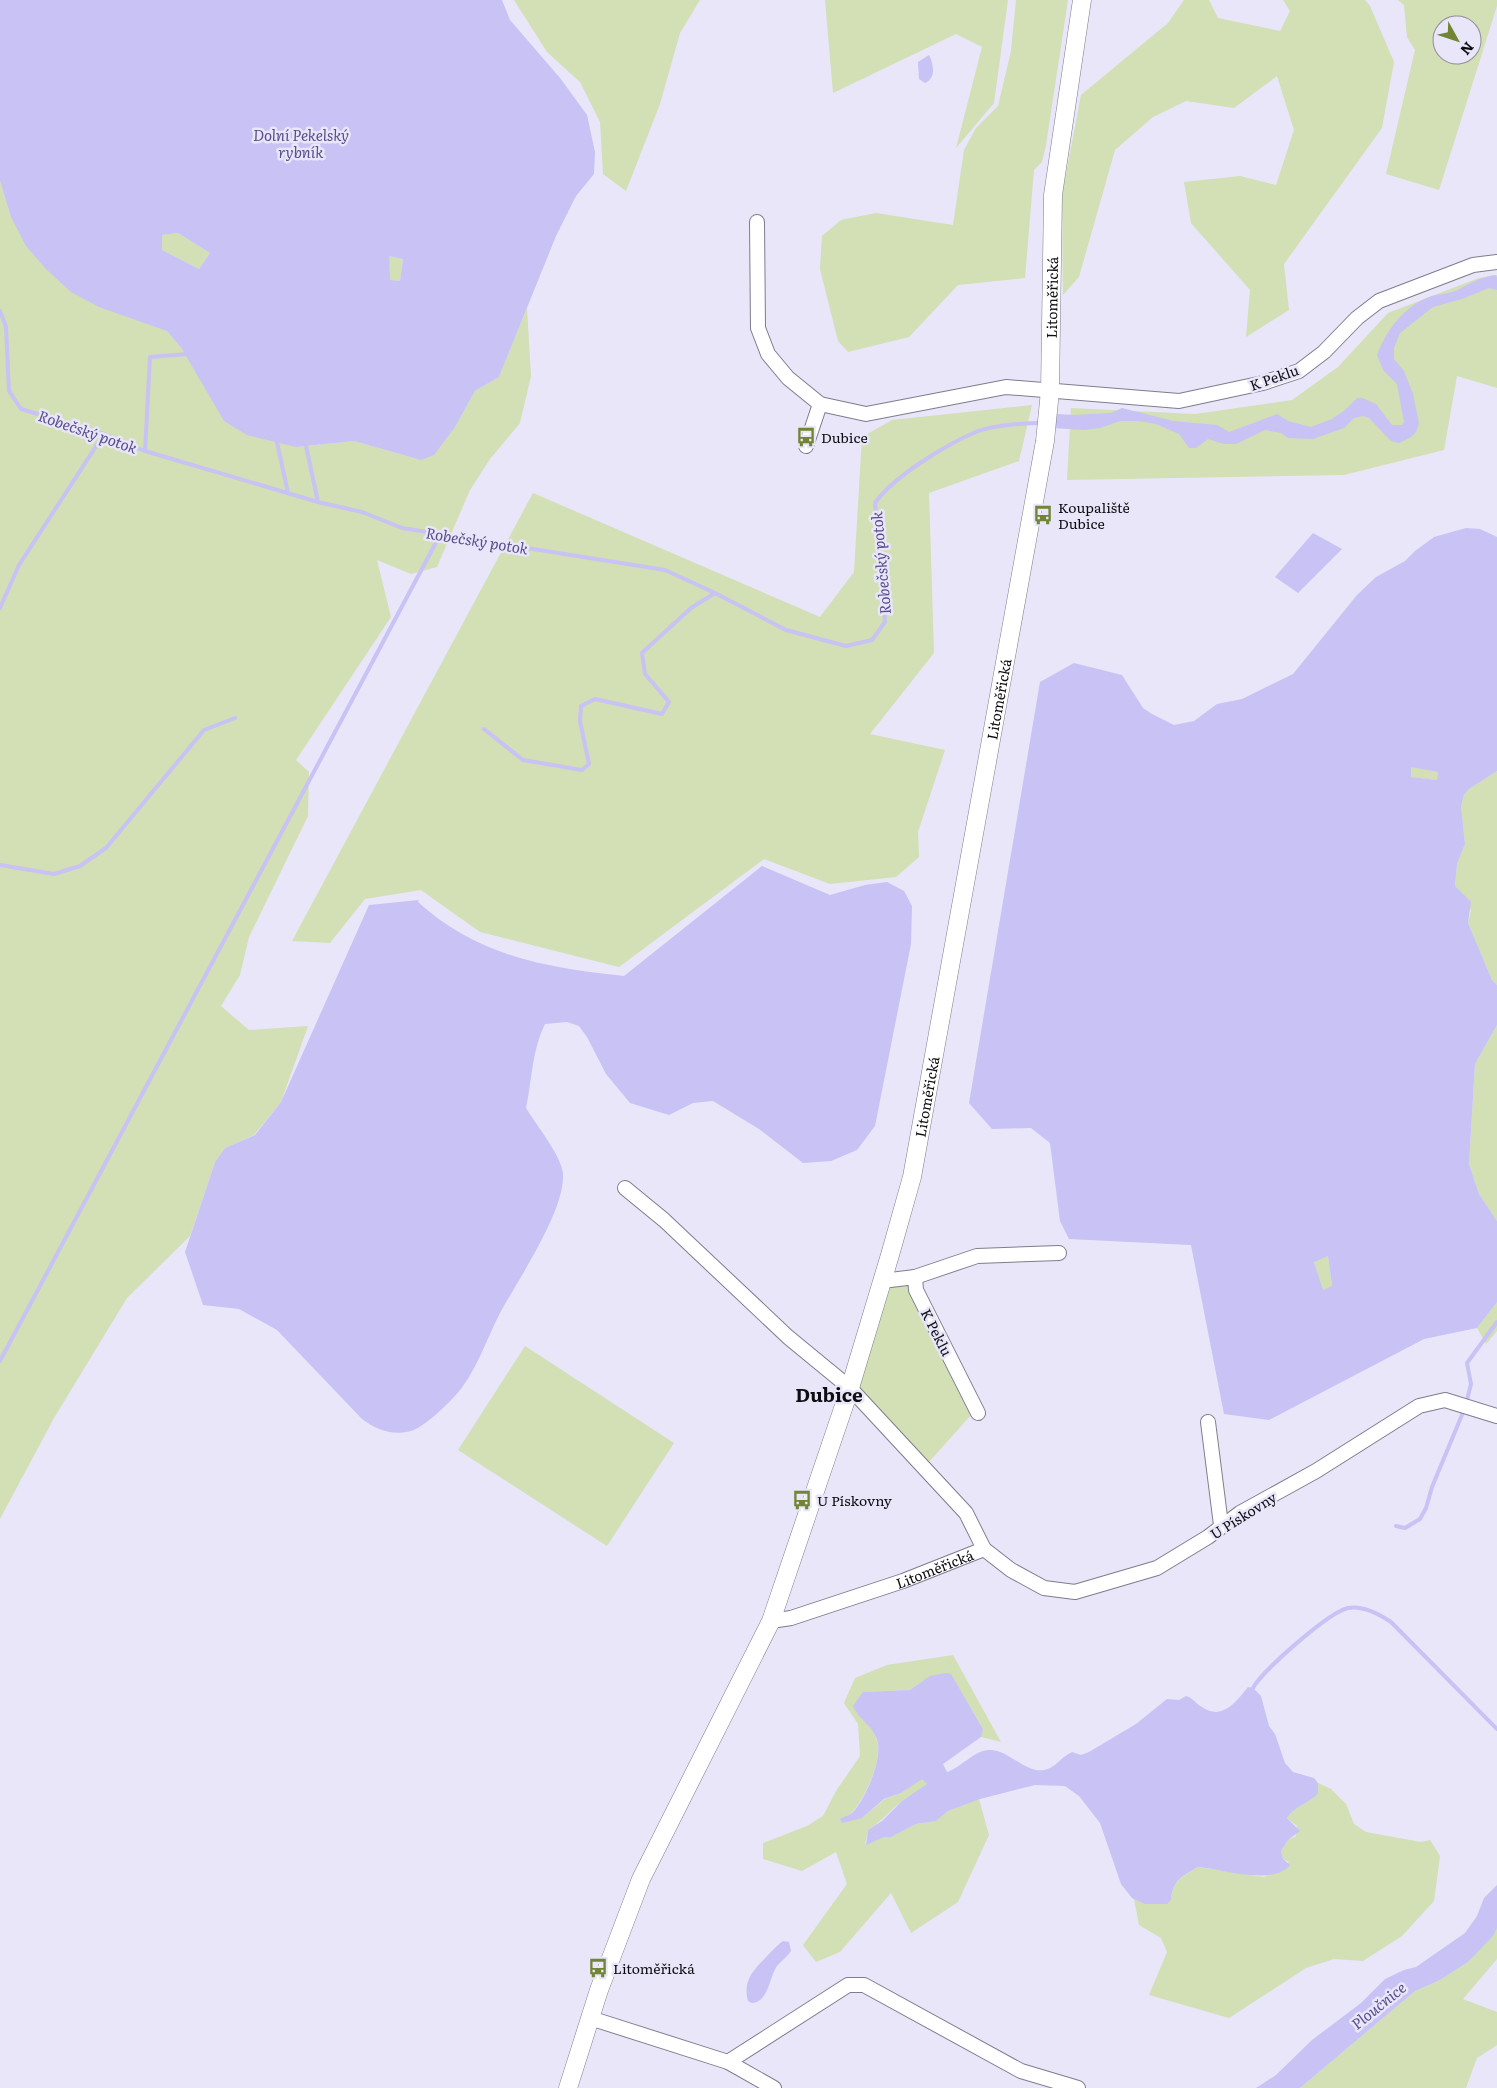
<svg xmlns="http://www.w3.org/2000/svg" width="1497" height="2088" font-family="Literata,serif">
  <style>
    .green { fill: #d3dfb5; fill-rule: evenodd }
    .water { fill: #c8c2f5; fill-rule: evenodd }
    .lines { fill: none; stroke-linecap: round; stroke-linejoin: round }
    .stream { stroke: #c8c2f5; stroke-width: 4 }
    .minor-casing { stroke: #7e7d8d; stroke-width: 16 }
    .tertiary-casing { stroke: #7e7d8d; stroke-width: 19 }
    .minor { stroke: #fff; stroke-width: 14 }
    .tertiary { stroke: #fff; stroke-width: 18 }
    .labels { text-anchor: middle; dominant-baseline: central; stroke-width: 5; stroke-linejoin: round; paint-order: stroke }
    .street-label { font-size: 14px; fill: #0d0d12; stroke: #e8e6f8 }
    .poi-label { font-size: 14px; fill: #0d0d12; stroke: #e8e6f8; text-anchor: start }
    .water-label { font-size: 15px; font-style: italic; fill: #584c8c; stroke: #e8e6f8 }
    .district-label { font-size: 19px; font-weight: bold; fill: #0d0d12; stroke: #e8e6f8 }
  </style>
  <rect width="100%" height="100%" fill="#e8e6f8"/>
  <path class="green" d="M 514,0 L 700,0 L 680,33 L 660,104 L 626,191 L 603,174 L 600,122 L 580,82 L 547,52 Z
    M 825,0 L 1008,0 L 994,103 L 956,148 L 982,47 L 956,34 L 833,93 Z
    M 1016,0 L 1068,0 L 1046,145 L 1042,162 L 1034,170 L 1025,278 L 958,285 L 909,337 L 848,352 L 838,341 L 820,269 L 822,236 L 841,220 L 876,213 L 953,225 L 964,150 L 976,128 L 998,106 L 1011,51 Z
    M 1184,0 L 1209,0 L 1218,18 L 1280,31 L 1290,11 L 1283,0 L 1365,0 L 1370,6 L 1394,62 L 1382,128 L 1284,264 L 1289,310 L 1246,337 L 1250,290 L 1191,223 L 1184,182 L 1240,176 L 1276,185 L 1294,130 L 1277,76 L 1234,108 L 1186,101 L 1153,117 L 1115,150 L 1079,277 L 1063,295 L 1062,195 L 1081,95 L 1168,23 Z
    M 1398,0 L 1497,0 L 1497,6 L 1439,190 L 1386,174 L 1415,50 L 1407,37 L 1404,5 ZM 1442,25 L 1472,25 L 1472,55 L 1442,55 Z
    M 0,181 L 11,217 L 150,324 L 167,331 L 182,349 L 203,383 L 296,447 L 354,441 L 421,460 L 455,427 L 475,391 L 499,377 L 527,308 L 531,376 L 520,423 L 490,459 L 470,490 L 437,567 L 411,574 L 377,560 L 391,617 L 296,760 L 309,772 L 308,816 L 249,937 L 240,975 L 221,1006 L 249,1030 L 308,1026 L 281,1102 L 254,1135 L 225,1148 L 215,1162 L 190,1236 L 127,1298 L 54,1418 L 0,1519 Z
    M 178,233 L 210,253 L 199,269 L 162,250 L 162,235 Z
    M 389,256 L 403,259 L 400,281 L 389,280 Z
    M 1497,275 L 1497,388 L 1457,376 L 1444,450 L 1344,475 L 1067,480 L 1071,408 L 1195,414 L 1292,400 L 1338,367 L 1388,313 L 1479,278 Z
    M 1032,405 L 1019,461 L 929,493 L 934,653 L 870,734 L 945,750 L 918,832 L 919,857 L 896,877 L 830,884 L 764,859 L 619,967 L 480,932 L 421,890 L 365,899 L 330,943 L 292,941 L 533,493 L 820,617 L 854,572 L 862,437 L 892,420 Z
    M 1411,766 L 1438,772 L 1437,780 L 1410,777 Z
    M 1497,771 L 1497,985 L 1492,980 L 1468,923 L 1471,910 L 1455,886 L 1457,864 L 1465,844 L 1461,806 L 1464,795 L 1469,789 Z
    M 1497,1025 L 1497,1221 L 1479,1194 L 1469,1164 L 1475,1064 Z
    M 1328,1256 L 1332,1287 L 1322,1291 L 1314,1261 Z
    M 908,1286 L 971,1415 L 929,1462 L 858,1387 L 888,1287 Z
    M 1497,1302 L 1497,1331 L 1486,1344 L 1477,1328 Z
    M 525,1346 L 674,1443 L 607,1546 L 458,1450 Z
    M 953,1655 L 1001,1742 L 981,1737 L 981,1725 L 958,1687 L 923,1681 L 910,1690 L 863,1692 L 856,1712 C 864,1719 874,1729 877,1740 C 883,1761 863,1804 847,1817 L 841,1817 L 862,1818 L 885,1799 L 901,1793 L 922,1778 L 927,1784 C 920,1792 909,1795 901,1802 C 889,1811 881,1822 868,1830 L 865,1844 L 884,1837 L 891,1837 L 916,1824 L 936,1821 L 948,1811 L 979,1799 L 989,1835 L 958,1902 L 911,1933 L 891,1893 L 840,1952 L 816,1962 L 803,1945 L 847,1884 L 836,1852 L 802,1871 L 763,1859 L 763,1843 L 807,1826 L 823,1816 L 836,1791 L 860,1756 L 858,1724 L 844,1703 L 855,1678 L 887,1665 Z
    M 1318,1783 L 1331,1789 L 1346,1804 L 1354,1824 L 1366,1832 L 1421,1842 L 1430,1840 L 1440,1856 L 1434,1901 L 1402,1936 L 1363,1961 L 1334,1959 L 1306,1968 L 1229,2018 L 1149,1995 L 1167,1952 L 1161,1938 L 1139,1925 L 1134,1899 L 1144,1904 L 1171,1900 C 1173,1880 1182,1877 1198,1867 L 1264,1877 L 1289,1862 L 1283,1859 L 1281,1851 L 1288,1840 L 1296,1836 L 1297,1826 L 1287,1818 C 1293,1807 1309,1803 1318,1794 Z
    M 1497,1928 L 1497,1959 L 1463,1999 L 1497,2012 L 1497,2045 L 1477,2058 L 1466,2088 L 1300,2088 L 1415,1991 L 1440,1980 L 1468,1962 Z"/>
  <path class="water" d="M 0,0 L 502,0 L 510,20 L 560,78 L 587,115 L 595,152 L 594,174 L 576,196 L 556,236 L 499,377 L 475,391 L 455,427 L 434,455 L 421,460 L 354,441 L 296,447 L 247,435 L 224,421 L 182,349 L 167,331 L 99,307 L 71,292 L 46,269 L 26,246 L 11,217 L 0,181 ZM 178,233 L 210,253 L 199,269 L 162,250 L 162,235 ZM 389,256 L 403,259 L 400,281 L 390,280 Z
    M 929,55 C 934,65 936,78 925,83 L 919,79 L 918,62 Z
    M 1495,275 L 1497,277 L 1497,290 L 1489,288 L 1462,299 L 1433,307 L 1400,333 L 1394,348 L 1394,359 L 1404,371 L 1413,394 L 1419,423 L 1416,432 L 1411,437 L 1399,443 L 1391,441 L 1369,418 L 1363,416 L 1354,418 L 1344,428 L 1313,439 L 1288,438 L 1281,433 L 1265,430 L 1236,444 L 1224,444 L 1208,439 L 1196,448 L 1189,448 L 1179,434 L 1156,424 L 1139,421 L 1120,421 L 1100,428 L 1083,430 L 1054,428 L 1056,414 L 1075,415 L 1111,413 L 1122,408 L 1173,421 L 1217,425 L 1229,432 L 1277,414 L 1288,421 L 1311,427 L 1332,419 L 1345,410 L 1357,398 L 1362,398 L 1376,404 L 1392,425 L 1402,425 L 1404,422 L 1397,384 L 1383,370 L 1377,355 C 1387,329 1405,305 1432,296 C 1439,294 1447,294 1455,291 C 1468,285 1480,277 1495,275 Z
    M 1466,528 L 1480,529 L 1497,537 L 1497,771 L 1469,789 L 1464,795 L 1461,806 L 1465,844 L 1457,864 L 1455,886 L 1471,902 L 1468,923 L 1492,980 L 1497,985 L 1497,1025 L 1475,1064 L 1469,1164 L 1479,1194 L 1497,1221 L 1497,1302 L 1477,1328 L 1424,1339 L 1269,1420 L 1224,1414 L 1191,1245 L 1069,1239 L 1060,1221 L 1050,1143 L 1031,1128 L 992,1129 L 969,1103 L 1040,682 L 1074,663 L 1122,675 L 1143,708 L 1152,714 L 1174,725 L 1194,721 L 1217,704 L 1242,699 L 1293,674 L 1357,595 L 1376,577 L 1405,561 L 1415,551 L 1434,537 ZM 1411,767 L 1438,772 L 1437,780 L 1411,777 ZM 1328,1256 L 1332,1286 L 1323,1290 L 1314,1262 Z
    M 1313,533 L 1342,549 L 1298,593 L 1275,577 Z
    M 762,866 L 830,895 L 865,885 L 887,882 L 904,891 L 912,906 L 911,944 L 875,1126 L 857,1150 L 831,1161 L 803,1163 L 759,1129 L 713,1101 L 693,1103 L 669,1115 L 630,1103 L 606,1074 L 587,1037 L 579,1026 L 567,1022 L 545,1024 C 532,1050 532,1080 526,1108 C 536,1125 562,1156 563,1174 C 565,1212 517,1281 499,1315 C 487,1339 478,1365 463,1386 C 455,1398 425,1427 411,1431 C 392,1436 377,1430 362,1419 L 277,1330 L 239,1309 L 203,1305 L 185,1252 L 215,1162 L 225,1148 L 255,1135 L 281,1102 L 369,905 L 419,900 L 418,902 C 477,956 547,968 624,976 Z
    M 946,1673 L 951,1674 L 983,1729 L 981,1737 L 943,1764 L 947,1772 C 962,1767 972,1752 988,1750 C 1010,1748 1028,1779 1050,1768 C 1058,1764 1063,1756 1072,1752 L 1081,1755 L 1089,1752 L 1136,1724 L 1167,1699 L 1179,1700 L 1186,1696 C 1192,1697 1196,1704 1202,1707 C 1222,1721 1236,1702 1248,1687 L 1253,1688 L 1261,1696 L 1269,1726 L 1275,1734 L 1285,1763 L 1293,1772 L 1314,1778 L 1318,1783 L 1318,1794 C 1309,1803 1293,1807 1287,1818 L 1300,1831 L 1288,1840 L 1281,1851 L 1283,1859 L 1290,1865 C 1274,1886 1221,1869 1198,1867 C 1181,1877 1173,1880 1171,1900 L 1167,1904 L 1144,1904 L 1132,1898 L 1121,1884 L 1100,1823 L 1079,1796 L 1065,1786 L 1035,1785 L 980,1799 L 948,1811 L 936,1821 L 916,1824 L 891,1837 L 884,1837 L 866,1845 L 868,1830 L 882,1821 L 902,1801 L 927,1784 L 922,1779 L 901,1793 L 884,1799 L 862,1818 L 842,1823 L 840,1819 C 844,1816 848,1817 853,1812 C 866,1798 885,1755 876,1737 C 871,1724 857,1718 853,1706 L 863,1692 L 910,1690 L 930,1676 Z
    M 1497,1885 L 1497,1928 L 1493,1936 L 1468,1962 L 1440,1980 L 1415,1991 L 1300,2088 L 1256,2088 L 1276,2075 L 1312,2040 L 1361,2003 L 1385,1979 L 1404,1970 L 1416,1967 L 1465,1933 L 1477,1916 L 1484,1898 Z
    M 783,1941 L 789,1942 L 791,1951 C 787,1957 781,1961 777,1966 C 769,1977 769,2002 752,2003 L 748,2001 C 742,1979 755,1969 768,1955 C 773,1950 777,1945 783,1941 Z"/>
  <g class="lines">
    <path class="stream" d="M 0,311 L 6,327 L 9,391 L 21,409 L 104,434 L 145,451 L 318,502 L 362,512 L 402,528 L 665,570 L 715,593 L 786,630 L 846,646 L 872,640 L 885,622 L 875,503 C 894,476 947,444 978,431 C 995,425 1025,423 1043,423
      M 276,438 L 288,493
      M 305,441 L 318,502
      M 145,451 L 150,357 L 188,354
      M 0,608 L 19,565 L 104,434
      M 484,729 L 523,760 L 582,770 L 589,764 L 580,721 L 581,706 L 595,699 L 662,714 L 669,702 L 645,674 L 642,653 L 691,608 L 715,593
      M 0,865 L 54,874 L 80,866 L 106,848 L 204,730 L 235,718
      M 0,1361 L 440,535
      M 1467,1400 L 1471,1384 L 1467,1363 L 1497,1322
      M 1396,1526 L 1405,1528 L 1420,1519 L 1426,1508 L 1432,1487 L 1464,1410
      M 1253,1688 C 1262,1671 1329,1612 1348,1608 C 1363,1605 1379,1614 1391,1622 L 1497,1729"/>
    <defs>
      <g id="minor">
        <path d="M 757,222 L 758,328 L 768,354 L 788,378 L 820,404 L 866,414 L 1006,387 L 1179,401 L 1263,383 L 1299,371 L 1324,352 L 1357,318 L 1379,301 L 1473,265 L 1497,262"/>
        <path d="M 806,446 L 820,404"/>
        <path d="M 625,1188 L 664,1220 L 788,1337 L 850,1388 L 966,1513 L 984,1549 L 1011,1570 L 1044,1588 L 1075,1592 L 1157,1568 L 1208,1537 L 1240,1513 L 1316,1471 L 1419,1406 L 1445,1400 L 1497,1416"/>
        <path d="M 915,1277 L 977,1256 L 1059,1253"/>
        <path d="M 882,1281 L 915,1277 L 916,1290 L 978,1413"/>
        <path d="M 1208,1422 L 1221,1525"/>
        <path id="s1" d="M 771,1621 L 791,1618 L 903,1581 L 984,1549"/>
        <path d="M 590,2018 L 728,2062 L 774,2088"/>
        <path d="M 728,2062 L 848,1985 L 864,1985 L 1021,2071 L 1078,2088"/>
      </g>
      <g id="tertiary">
        <path id="s2" d="M 568,2088 L 599,1990 L 641,1879 L 771,1621 L 850,1388 L 890,1255 L 912,1177 L 1045,441 L 1050,391 L 1053,195 L 1082,0"/>
      </g>
    </defs>
    <use href="#minor" class="minor-casing"/>
    <use href="#tertiary" class="tertiary-casing"/>
    <use href="#minor" class="minor"/>
    <use href="#tertiary" class="tertiary"/>
  </g>
  <defs>
    <symbol id="bus-bare" viewBox="-9 -9 18 18"><path d="M-5-6H5V4H4V6H2V4H-2V6H-4V4H-5ZM-3.5-4V0h7V-4ZM-3.5 1.2v1.5H-2V1.2ZM2 1.2v1.5H3.5V1.2Z" fill="#728535" stroke="#e8e6f8" stroke-width="2.5" paint-order="stroke"/></symbol>
  </defs>
  <g fill-rule="evenodd">
    <use href="#bus-bare" x="792" y="423" width="28" height="28"/>
    <use href="#bus-bare" x="1029" y="501" width="28" height="28"/>
    <use href="#bus-bare" x="788" y="1486" width="28" height="28"/>
    <use href="#bus-bare" x="584" y="1954" width="28" height="28"/>
  </g>
  <g class="labels">
    <g class="street-label">
      <text stroke="none"><textPath href="#s2" startOffset="1868">Litoměřická</textPath></text>
      <text transform="translate(1274 377) rotate(-19)">K Peklu</text>
      <text stroke="none"><textPath href="#s2" startOffset="1462">Litoměřická</textPath></text>
      <text stroke="none"><textPath href="#s2" startOffset="1058">Litoměřická</textPath></text>
      <text transform="translate(937 1332) rotate(63)">K Peklu</text>
      <text transform="translate(1243 1515) rotate(-32)">U Pískovny</text>
      <text stroke="none"><textPath href="#s1" startOffset="172">Litoměřická</textPath></text>
    </g>
    <g class="poi-label">
      <text x="821" y="437">Dubice</text>
      <text x="1058" y="507">Koupaliště<tspan x="1058" dy="16">Dubice</tspan></text>
      <text x="817" y="1500">U Pískovny</text>
      <text x="613" y="1968">Litoměřická</text>
    </g>
    <g class="water-label">
      <text x="301" y="134">Dolní Pekelský<tspan x="301" dy="17">rybník</tspan></text>
      <text transform="translate(88 431) rotate(19)">Robečský potok</text>
      <text transform="translate(477 540) rotate(9)">Robečský potok</text>
      <text transform="translate(880 563) rotate(-95)">Robečský potok</text>
      <text transform="translate(1378 2005) rotate(-39)">Ploučnice</text>
    </g>
    <g class="district-label">
      <text x="829" y="1394">Dubice</text>
    </g>
  </g>
  <g transform="translate(1457 40) rotate(130)"><circle r="24" fill="#e8e6f8" stroke="#908f9c"/>
  <path d="M0-4L9 19L0 12L-9 19Z" fill="#728535"/>
  <text y="-8" font-size="14" font-weight="bold" text-anchor="middle" fill="#0d0d12">N</text>
  </g>
</svg>
